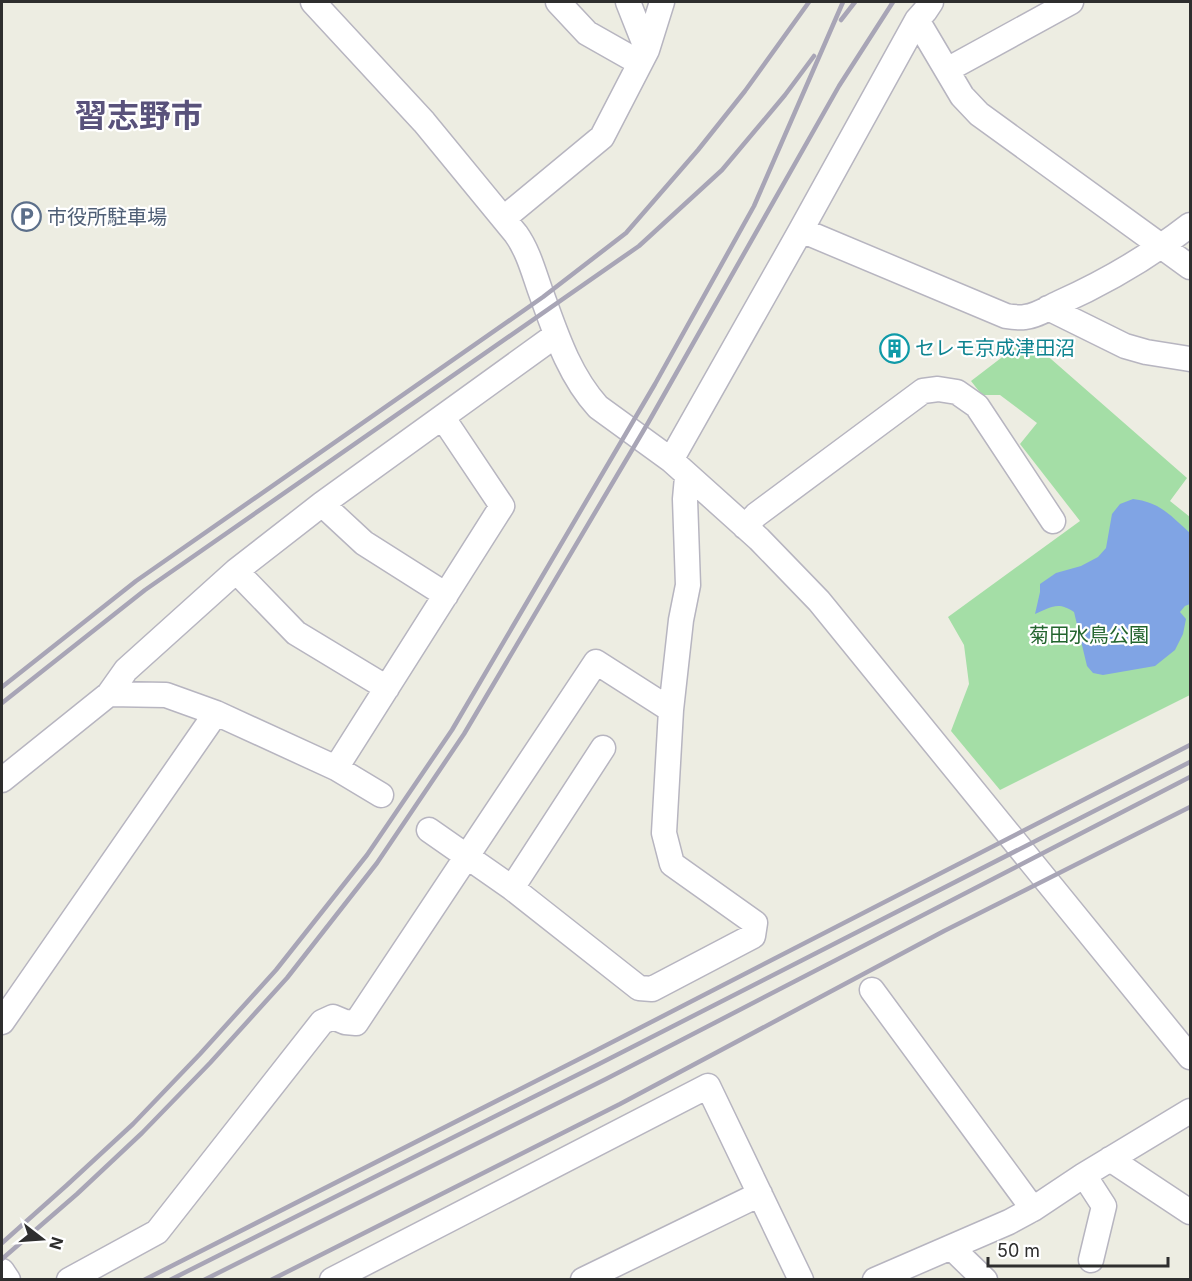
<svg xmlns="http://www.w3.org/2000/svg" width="1192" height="1281" font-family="Inter,'Noto Sans JP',sans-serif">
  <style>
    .green { fill: #a4dea6 }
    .water { fill: #80a4e4 }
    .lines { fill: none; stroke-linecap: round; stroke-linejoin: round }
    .minor-casing { stroke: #b7b5c0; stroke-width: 27 }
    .minor { stroke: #fff; stroke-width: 24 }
    .rail { stroke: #a8a5b6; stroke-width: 4.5 }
    .labels { text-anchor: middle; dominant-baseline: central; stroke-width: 4.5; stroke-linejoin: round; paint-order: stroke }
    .service-label { font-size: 20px; fill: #4e5e75; stroke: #fff; text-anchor: start }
    .culture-label { font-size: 20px; fill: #0d838f; stroke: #fff; text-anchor: start }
    .park-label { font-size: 20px; fill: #23652e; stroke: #fff }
    .town-label { font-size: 32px; font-weight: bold; fill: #59527b; stroke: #fff }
  </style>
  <rect width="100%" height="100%" fill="#edede2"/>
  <path class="green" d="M 1027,338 L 1187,478 L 1170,501 L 1190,517 L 1190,695 L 1000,790 L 951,731 L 969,684 L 964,645 L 948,617 L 1080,521 L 1020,444 L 1037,423 L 1000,395 L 982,395 L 971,381 Z"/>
  <path class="water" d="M 1133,499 C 1160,502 1171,516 1190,533 L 1190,604 L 1185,606 L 1180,612 L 1186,619 L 1183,634 L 1175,650 L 1155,666 L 1103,675 L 1093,673 L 1087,666 L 1074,612 C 1058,601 1051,607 1035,614 L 1040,592 L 1040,584 L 1056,573 L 1081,566 L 1098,557 L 1106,548 L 1112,514 L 1120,504 Z"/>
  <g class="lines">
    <defs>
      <path id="minor" d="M 313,2 L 424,122 L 516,234 C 528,251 533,270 540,290 C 555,331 568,374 598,407 L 671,460 L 759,539 L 819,601 L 1190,1057
        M 558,2 L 587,33 L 640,63
        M 628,2 L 647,50
        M 917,20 L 962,96 L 979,114 L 1190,267
        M 946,68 L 956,65 L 1071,2
        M 504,218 L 602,137 L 647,50 L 662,2
        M 801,230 L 1006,316 C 1012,317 1019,318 1025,317 C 1037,316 1048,308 1059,303 C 1106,282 1150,256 1190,225
        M 1048,308 L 1125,346 L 1146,352 L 1190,359
        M 671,460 L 801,230 L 917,20 L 925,11 L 931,2
        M 322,504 L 364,543 L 446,595
        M 745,527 L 756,515 L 923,391 L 938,389 L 957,392 L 977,406 L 1053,521
        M 236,571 L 296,633 L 387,688
        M 109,694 L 166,695 L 216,713 L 336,768 L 381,795
        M 336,768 L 502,506 L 443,418
        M 2,780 L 109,694 L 126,670 L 236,571 L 322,504 L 556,335
        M 429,830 L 512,888 L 639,988 L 652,989 L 753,936 L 755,923 L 672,864 L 664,833 L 671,710 L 681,620 L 688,585 L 685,499 L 687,477
        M 512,888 L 603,748
        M 872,990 L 1033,1209
        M 2,1022 L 216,713
        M 1110,1159 L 1190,1212
        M 1084,1175 L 1104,1206 L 1091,1260
        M 952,1248 L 985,1280
        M 2,1271 L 8,1280
        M 69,1280 L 157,1232 L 322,1022 L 333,1017 L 345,1022 L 356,1023 L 596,662 L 671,710
        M 332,1280 L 708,1086 L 801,1280
        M 583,1280 L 760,1194
        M 875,1280 L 1009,1222 L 1033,1209 L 1084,1175 L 1190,1111"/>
    </defs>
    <use href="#minor" class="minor-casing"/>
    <use href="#minor" class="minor"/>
    <path class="rail" d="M 841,20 L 855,2
      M 2,687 L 136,581 L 543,297 L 626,233 L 698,150 L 745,91 L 809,2
      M 2,703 L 145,590 L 639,246 L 722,170 L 785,95 L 814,56
      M 2,1243 L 67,1185 L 133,1124 L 200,1054 L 276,970 L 367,855 L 452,730 L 655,384 L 754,206 L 843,2
      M 2,1259 L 77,1194 L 142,1133 L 210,1063 L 287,978 L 377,863 L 464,734 L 648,423 L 839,86 L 893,2
      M 144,1280 L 593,1052 L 1190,745
      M 170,1280 L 599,1064 L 1190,762
      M 204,1280 L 606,1079 L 1190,777
      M 271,1280 L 620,1104 L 944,931 L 1190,807"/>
  </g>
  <defs>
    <symbol id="parking-ring" viewBox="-11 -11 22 22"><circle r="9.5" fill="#fff" stroke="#5c6f8a" stroke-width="1.5"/><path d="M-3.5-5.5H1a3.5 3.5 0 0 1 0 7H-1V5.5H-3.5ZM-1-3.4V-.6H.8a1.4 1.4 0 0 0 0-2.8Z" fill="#5c6f8a"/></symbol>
    <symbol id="building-ring" viewBox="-11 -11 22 22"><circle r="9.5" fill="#fff" stroke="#0f9aa8" stroke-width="1.5"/><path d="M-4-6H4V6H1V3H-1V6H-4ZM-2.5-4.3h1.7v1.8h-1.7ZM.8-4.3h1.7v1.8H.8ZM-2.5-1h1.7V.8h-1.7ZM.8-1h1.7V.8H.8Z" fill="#0f9aa8"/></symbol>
  </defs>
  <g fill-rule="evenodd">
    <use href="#parking-ring" x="10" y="200" width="33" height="33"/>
    <use href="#building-ring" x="878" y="332" width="33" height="33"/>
  </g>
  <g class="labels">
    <g class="service-label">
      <text x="47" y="217">市役所駐車場</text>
    </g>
    <g class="culture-label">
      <text x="915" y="348">セレモ京成津田沼</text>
    </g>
    <g class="park-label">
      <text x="1089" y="635">菊田水鳥公園</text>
    </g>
    <g class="town-label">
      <text x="139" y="115">習志野市</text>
    </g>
  </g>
  <rect width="1192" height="1281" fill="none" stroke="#2e2e2e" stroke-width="6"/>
  <g transform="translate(42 1239) rotate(107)" stroke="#ffffff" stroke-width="4.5" paint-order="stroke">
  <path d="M0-4.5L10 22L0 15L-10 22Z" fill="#2e2e2e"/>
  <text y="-9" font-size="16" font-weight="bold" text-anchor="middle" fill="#2e2e2e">N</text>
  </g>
  <path d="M988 1257v9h180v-9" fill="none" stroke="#2e2e2e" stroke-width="3"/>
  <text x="997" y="1257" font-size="18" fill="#2e2e2e" stroke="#ffffff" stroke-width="4.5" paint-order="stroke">50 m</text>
</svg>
